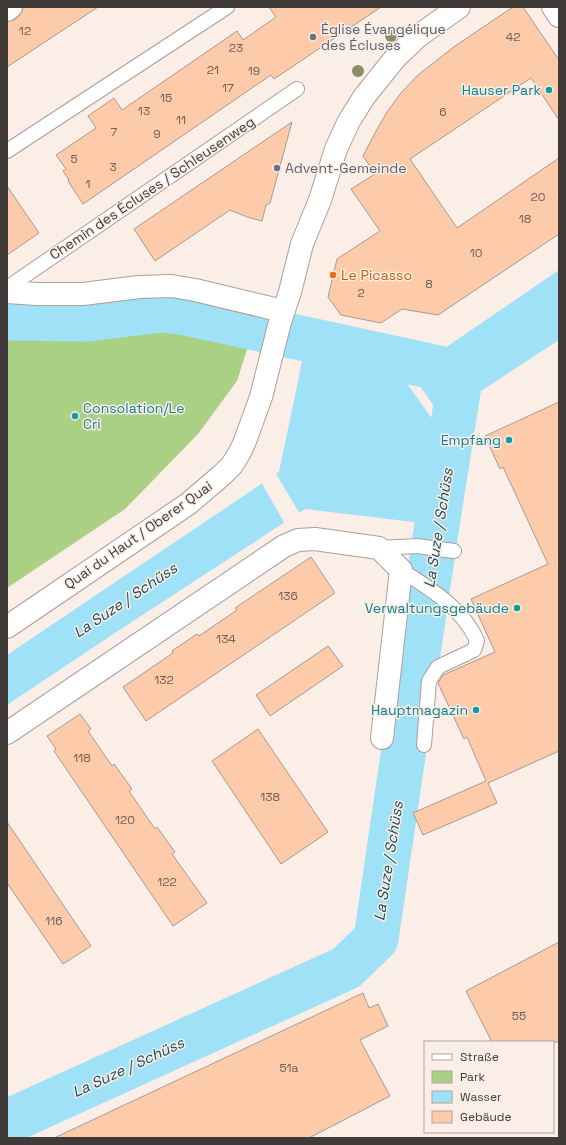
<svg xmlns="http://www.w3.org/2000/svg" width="566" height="1145" font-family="'Space Grotesk',sans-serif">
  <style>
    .green { fill: #aad083 }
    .water { fill: #9fe1f6 }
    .pier { fill: #faeee6 }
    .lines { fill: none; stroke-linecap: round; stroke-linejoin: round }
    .river { stroke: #9fe1f6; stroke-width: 45 }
    .building { fill: #fdcaaa; stroke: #a69b94 }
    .lane-casing { stroke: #ab9f98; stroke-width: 16 }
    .street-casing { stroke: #ab9f98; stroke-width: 24 }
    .secondary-casing { stroke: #ab9f98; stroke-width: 24 }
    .lane { stroke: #fff; stroke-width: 14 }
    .street { stroke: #fff; stroke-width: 22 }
    .secondary { stroke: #fff; stroke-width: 22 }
    .tree { fill: #868f68 }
    .worship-dot { fill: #6b7280; stroke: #faeee6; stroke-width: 1.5 }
    .culture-dot { fill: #0f9aa8; stroke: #faeee6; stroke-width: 1.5 }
    .food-dot { fill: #e8710a; stroke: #faeee6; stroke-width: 1.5 }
    .labels { text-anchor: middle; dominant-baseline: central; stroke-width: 3; stroke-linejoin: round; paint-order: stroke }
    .number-label { font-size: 12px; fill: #6f5f54 }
    .worship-label { font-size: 14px; fill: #5b616d; stroke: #faeee6; text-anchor: start }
    .culture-label { font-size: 14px; fill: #0d838f; stroke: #faeee6; text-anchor: end }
    .street-label { font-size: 14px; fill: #403b38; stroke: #faeee6 }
    .food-label { font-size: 14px; fill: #c56008; stroke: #faeee6; text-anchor: start }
    .water-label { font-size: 15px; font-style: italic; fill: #164c5b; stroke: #faeee6 }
  </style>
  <rect width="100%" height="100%" fill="#faeee6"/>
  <path class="green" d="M 7,324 L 148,325 L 251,337 L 237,381 L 198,434 L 125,509 L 7,588 Z"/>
  <path class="water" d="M 559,270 L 559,340 L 455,408 L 439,423 L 422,523 L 305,509 L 121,629 L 7,705 L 7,655 L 279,472 L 304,352 L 407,374 Z"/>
  <path class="pier" d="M 415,366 L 413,376 L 440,415 L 448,417 L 441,424 L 435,423 L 403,378 L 405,372 Z
    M 275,472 L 300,514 L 285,524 L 261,482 Z"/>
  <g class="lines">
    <path class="river" d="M 7,318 L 88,319 L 162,310 L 186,313 L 461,373
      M 7,1122 L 346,968 L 376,939 L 436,531 L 461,373"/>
  </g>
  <path class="building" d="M 23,7 L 98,7 L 7,67 L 7,22 L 14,20 L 18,17 L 22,12 Z
    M 269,7 L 381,7 L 274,79 L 271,75 L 83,204 L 68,181 L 69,180 L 63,171 L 66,169 L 56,155 L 96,128 L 88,116 L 114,98 L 122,110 L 237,31 L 243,40 L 276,17 Z
    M 513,7 L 523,7 L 559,60 L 559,120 L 531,78 L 410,159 L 457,228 L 559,158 L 559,234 L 438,315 L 402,309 L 381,323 L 341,315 L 328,297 L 337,259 L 380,231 L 351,189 L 375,174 L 363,156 L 375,133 L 387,112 L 401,93 L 418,75 L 455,46 Z
    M 292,122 L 270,203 L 266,205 L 262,221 L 247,217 L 230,210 L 155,261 L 134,229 Z
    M 7,186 L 39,233 L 7,255 Z
    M 559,402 L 559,751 L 488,783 L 497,803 L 423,835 L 413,813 L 486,781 L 467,737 L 464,739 L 438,683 L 443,675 L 495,652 L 471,599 L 548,564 L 503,467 L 500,469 L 485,436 Z
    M 311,557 L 335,593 L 146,721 L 123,687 L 173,653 L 172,651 L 197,634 L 199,636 L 237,610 L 235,608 Z
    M 328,646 L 343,666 L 270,716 L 256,695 Z
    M 80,714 L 91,729 L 88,731 L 112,766 L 114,764 L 132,789 L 129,791 L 155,829 L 157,827 L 175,852 L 172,854 L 207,903 L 173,926 L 54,751 L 56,749 L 47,736 Z
    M 258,729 L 328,832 L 281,864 L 212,761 Z
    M 7,822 L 91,946 L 63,964 L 7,883 Z
    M 559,942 L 559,1042 L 492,1042 L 466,991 Z
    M 363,993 L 369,1008 L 378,1004 L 388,1026 L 360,1040 L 390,1096 L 309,1138 L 54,1138 Z"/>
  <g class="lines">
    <defs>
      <path id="lane" d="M 7,151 L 227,7
        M 7,288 L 297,89
        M 379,548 L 417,546 L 454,551
        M 401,570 C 429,588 464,609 477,641 L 474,650 L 438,667 L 429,681 L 424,745"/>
      <path id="street" d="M 553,7 L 559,16
        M 7,10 L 11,7
        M 7,292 L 37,294 L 83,294 L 139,287 L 172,286 L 195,290 L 283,311
        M 7,733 L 284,546 L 298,540 L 315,539 L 379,548 L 401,570 L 382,738"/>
      <path id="secondary" d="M 7,627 L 188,504 L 222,475 L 232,465 L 240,452 L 245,441 L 261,397 L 280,322 L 290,292 L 302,244 L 320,200 L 336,149 L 349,121 L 364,97 L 396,57 L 417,37 L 459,7"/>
    </defs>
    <use href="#lane" class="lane-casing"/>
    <use href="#street" class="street-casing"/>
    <use href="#secondary" class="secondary-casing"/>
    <use href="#lane" class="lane"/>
    <use href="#street" class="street"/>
    <use href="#secondary" class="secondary"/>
  </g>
  <g class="tree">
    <circle cx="391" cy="36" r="6"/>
    <circle cx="358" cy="71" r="6"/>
  </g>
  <g class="worship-dot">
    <circle cx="313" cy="37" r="4"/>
    <circle cx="277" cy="168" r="4"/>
  </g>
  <g class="culture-dot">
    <circle cx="549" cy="90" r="4"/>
    <circle cx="75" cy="416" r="4"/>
    <circle cx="509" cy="440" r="4"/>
    <circle cx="517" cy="608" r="4"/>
    <circle cx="476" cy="710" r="4"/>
  </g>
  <circle class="food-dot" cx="333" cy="275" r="4"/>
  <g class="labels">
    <g class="number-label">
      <text x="25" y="31">12</text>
      <text x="513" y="37">42</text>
      <text x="236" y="48">23</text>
      <text x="213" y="70">21</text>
      <text x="254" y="71">19</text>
      <text x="228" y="88">17</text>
      <text x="166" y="98">15</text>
      <text x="144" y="111">13</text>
      <text x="443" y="112">6</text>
      <text x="181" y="120">11</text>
      <text x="114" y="132">7</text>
      <text x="157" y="134">9</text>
      <text x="74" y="159">5</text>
      <text x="113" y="167">3</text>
      <text x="88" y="184">1</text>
      <text x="538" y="197">20</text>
      <text x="525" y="219">18</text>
      <text x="476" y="253">10</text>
      <text x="429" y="284">8</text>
      <text x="361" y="293">2</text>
      <text x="288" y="596">136</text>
      <text x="226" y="639">134</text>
      <text x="164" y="680">132</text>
      <text x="82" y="758">118</text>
      <text x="270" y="797">138</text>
      <text x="125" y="820">120</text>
      <text x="167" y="882">122</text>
      <text x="54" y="921">116</text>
      <text x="519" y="1016">55</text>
      <text x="289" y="1068">51a</text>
    </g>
    <g class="worship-label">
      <text x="321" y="29">Église Évangélique<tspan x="321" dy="16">des Écluses</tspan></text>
      <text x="285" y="168">Advent-Gemeinde</text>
    </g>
    <g class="culture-label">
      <text x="541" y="90">Hauser Park</text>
      <text x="83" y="408" text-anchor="start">Consolation/Le<tspan x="83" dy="16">Cri</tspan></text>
      <text x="501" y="440">Empfang</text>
      <text x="509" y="608">Verwaltungsgebäude</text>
      <text x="468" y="710">Hauptmagazin</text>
    </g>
    <g class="street-label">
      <text transform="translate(152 188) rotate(-34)">Chemin des Écluses / Schleusenweg</text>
      <text transform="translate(138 535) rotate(-35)">Quai du Haut / Oberer Quai</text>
    </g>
    <g class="food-label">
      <text x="341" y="275">Le Picasso</text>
    </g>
    <g class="water-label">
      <text transform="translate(438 528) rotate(-81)">La Suze / Schüss</text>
      <text transform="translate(125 600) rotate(-34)">La Suze / Schüss</text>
      <text transform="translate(388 861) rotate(-81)">La Suze / Schüss</text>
      <text transform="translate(128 1067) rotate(-25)">La Suze / Schüss</text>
    </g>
  </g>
  <rect width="566" height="1145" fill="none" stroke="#403b38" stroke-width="16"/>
  <rect x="424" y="1041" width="130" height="92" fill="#faeee6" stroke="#b0a6a0"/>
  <rect x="432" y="1054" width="20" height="6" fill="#ffffff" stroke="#b0a6a0"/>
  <text x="460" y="1061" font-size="12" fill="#403b38">Straße</text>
  <rect x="432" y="1071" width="20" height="12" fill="#aad083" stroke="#b0a6a0"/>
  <text x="460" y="1081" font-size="12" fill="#403b38">Park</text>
  <rect x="432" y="1091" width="20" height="12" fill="#9fe1f6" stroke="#b0a6a0"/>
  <text x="460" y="1101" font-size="12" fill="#403b38">Wasser</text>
  <rect x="432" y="1111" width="20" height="12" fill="#fdcaaa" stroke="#b0a6a0"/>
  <text x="460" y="1121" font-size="12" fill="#403b38">Gebäude</text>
</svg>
